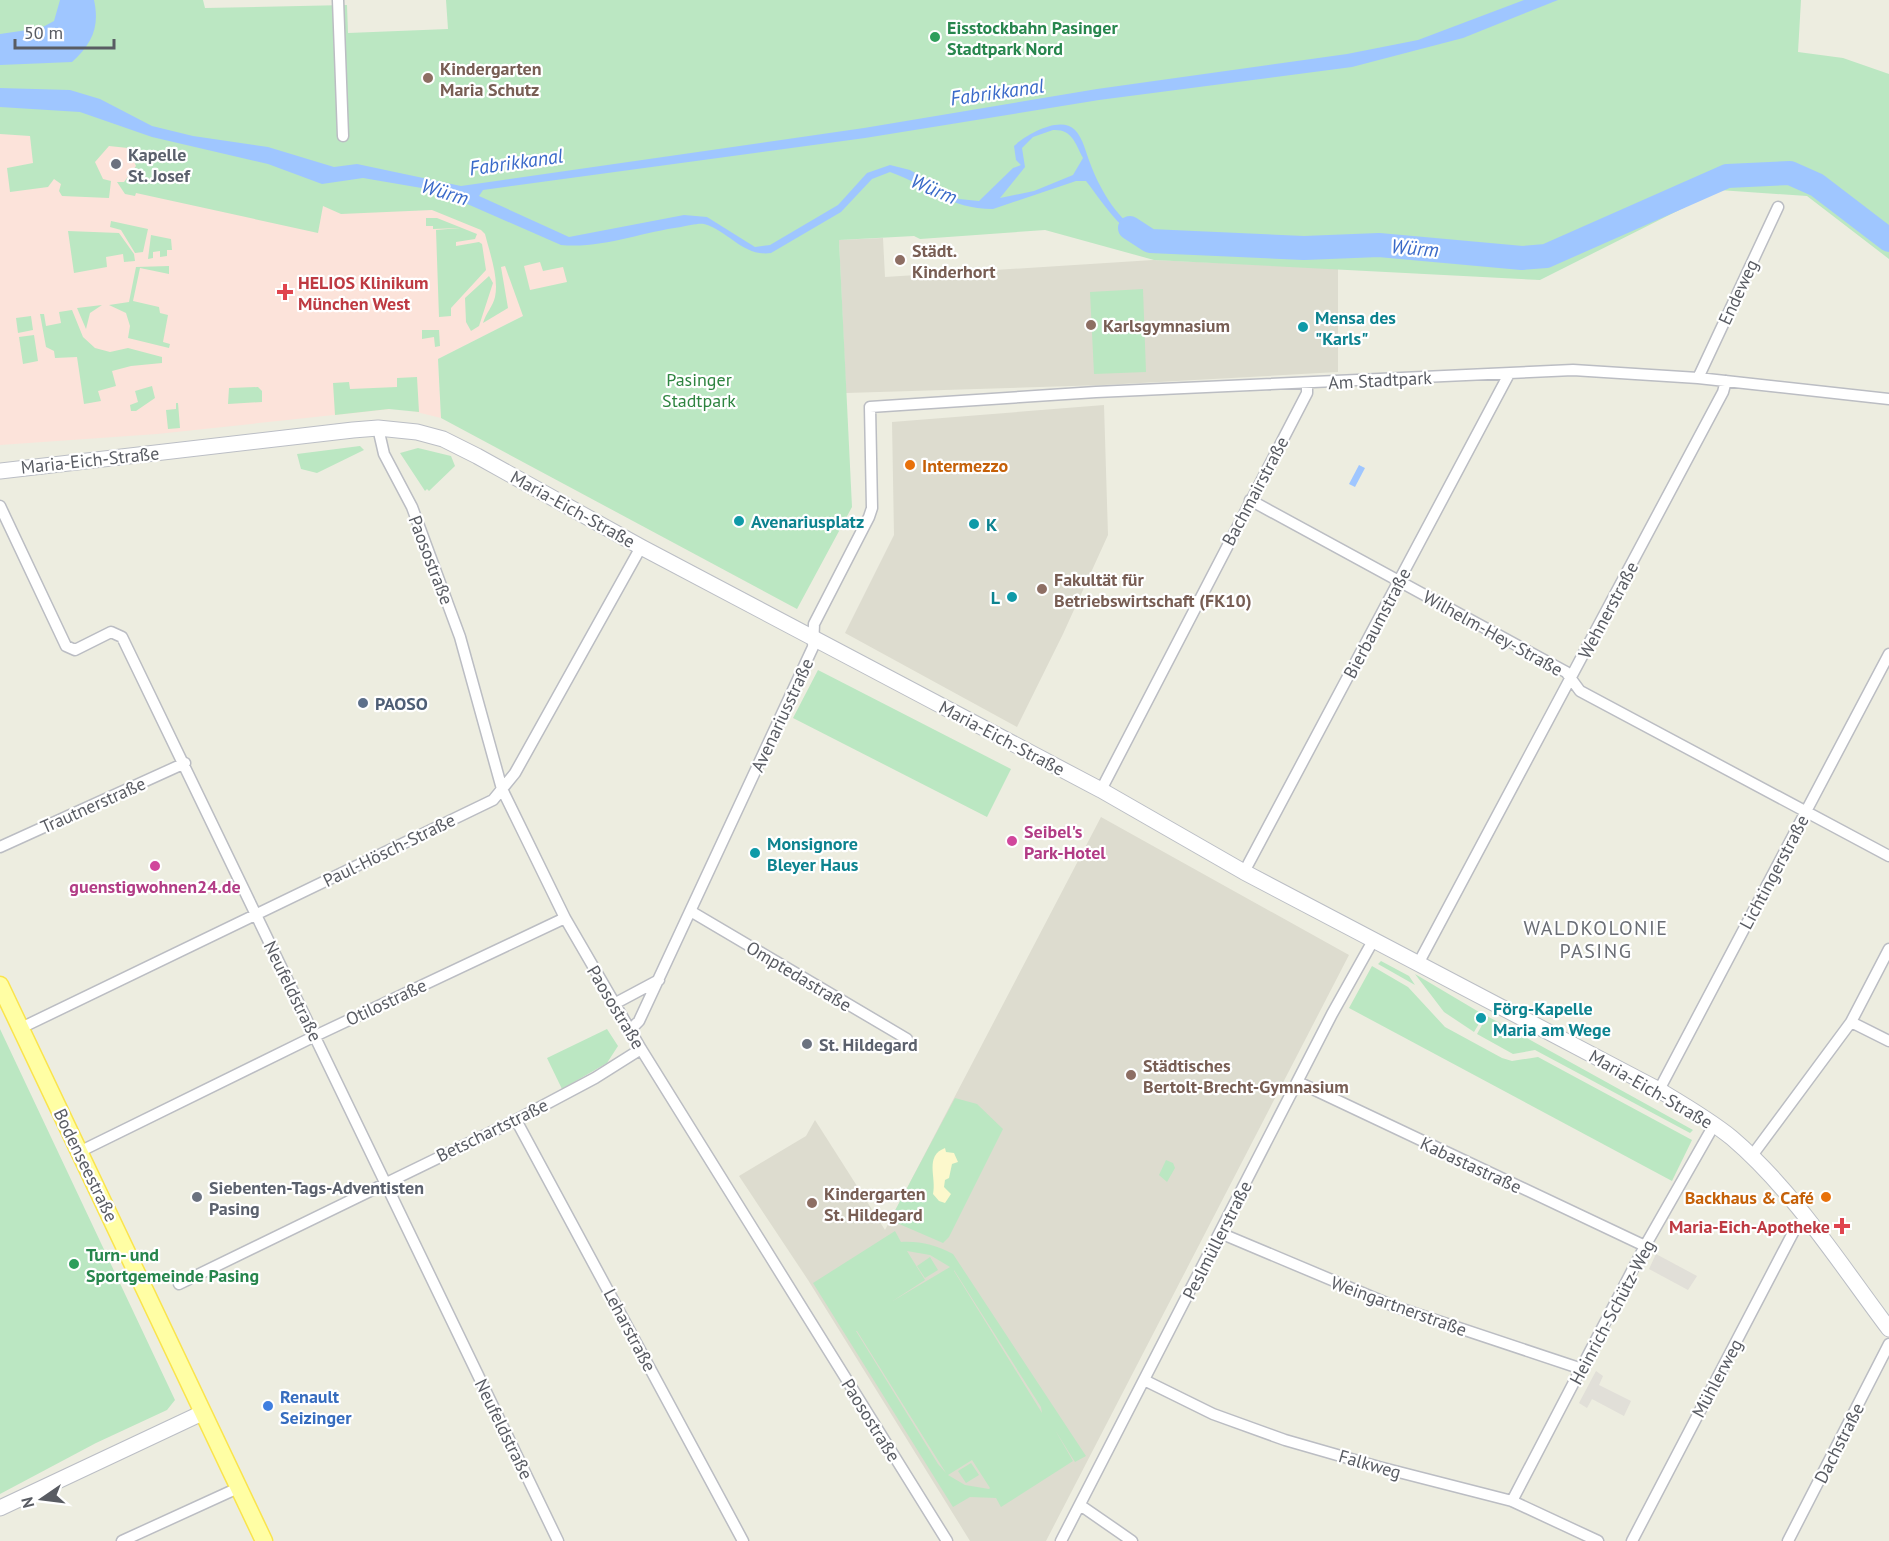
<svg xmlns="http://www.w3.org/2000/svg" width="1889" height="1541" font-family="'PT Sans',sans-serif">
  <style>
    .industrial { fill: #e1dfd8 }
    .education { fill: #dddccf }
    .medical { fill: #fce3da }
    .green { fill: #bbe7c2; fill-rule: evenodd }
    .sand { fill: #fcf8cc }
    .water { fill: #9fc6ff; fill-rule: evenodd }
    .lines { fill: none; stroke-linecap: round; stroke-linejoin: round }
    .river { stroke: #9fc6ff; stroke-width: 24 }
    .street-casing { stroke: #bbbdc3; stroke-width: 13 }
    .secondary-casing { stroke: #bbbec5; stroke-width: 17 }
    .primary-casing { stroke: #fae44d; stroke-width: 19 }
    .street { stroke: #fff; stroke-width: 10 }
    .secondary { stroke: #fff; stroke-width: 15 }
    .primary { stroke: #fffea4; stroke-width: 16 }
    .leisure-dot { fill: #2e9e5b; stroke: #fff; stroke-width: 2 }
    .education-dot { fill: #8d6e63; stroke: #fff; stroke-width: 2 }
    .worship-dot { fill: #6b7280; stroke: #fff; stroke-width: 2 }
    .health-dot { fill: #e0444e; stroke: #fff; stroke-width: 2 }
    .culture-dot { fill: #0f9aa8; stroke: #fff; stroke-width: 2 }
    .food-dot { fill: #e8710a; stroke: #fff; stroke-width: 2 }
    .service-dot { fill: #5c6f8a; stroke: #fff; stroke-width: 2 }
    .hotel-dot { fill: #d1479c; stroke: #fff; stroke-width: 2 }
    .shop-dot { fill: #3f7fe0; stroke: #fff; stroke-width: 2 }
    .labels { text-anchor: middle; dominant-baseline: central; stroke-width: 4.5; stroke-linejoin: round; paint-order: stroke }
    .leisure-label { font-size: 18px; font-weight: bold; fill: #27864d; stroke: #fff; text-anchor: start }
    .education-label { font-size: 18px; font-weight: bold; fill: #785e54; stroke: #fff; text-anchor: start }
    .worship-label { font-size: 18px; font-weight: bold; fill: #5b616d; stroke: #fff; text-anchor: start }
    .health-label { font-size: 18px; font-weight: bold; fill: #be3a42; stroke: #fff; text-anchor: start }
    .street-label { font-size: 18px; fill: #595c63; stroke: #fff }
    .culture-label { font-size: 18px; font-weight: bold; fill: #0d838f; stroke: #fff; text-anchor: start }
    .park-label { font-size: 18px; fill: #2e8440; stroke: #fff }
    .food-label { font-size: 18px; font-weight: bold; fill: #c56008; stroke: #fff; text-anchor: start }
    .service-label { font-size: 18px; font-weight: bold; fill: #4e5e75; stroke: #fff; text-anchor: start }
    .hotel-label { font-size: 18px; font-weight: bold; fill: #b23c85; stroke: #fff; text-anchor: start }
    .shop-label { font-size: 18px; font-weight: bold; fill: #366cbe; stroke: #fff; text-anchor: start }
    .water-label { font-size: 20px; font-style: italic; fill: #3a6ac9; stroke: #fff }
    .neighbourhood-label { font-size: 20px; letter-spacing: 1.5px; fill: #6a6e75; stroke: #fff }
  </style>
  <rect width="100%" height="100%" fill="#edede0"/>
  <path class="industrial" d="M 1656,1254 L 1697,1276 L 1688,1290 L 1649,1269 Z
    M 1596,1371 L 1603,1376 L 1599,1385 L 1631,1401 L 1624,1416 L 1592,1399 L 1587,1408 L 1579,1403 Z"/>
  <path class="education" d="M 883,238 L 885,277 L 1153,260 L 1338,268 L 1338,372 L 1104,385 L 846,393 L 839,240 Z
    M 1104,405 L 1108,535 L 1063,634 L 1017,727 L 845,633 L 894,535 L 892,422 Z
    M 1101,817 L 1349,955 L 1046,1541 L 970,1541 L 808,1280 L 739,1176 L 806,1136 L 815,1120 L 885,1230 Z"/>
  <path class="medical" d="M 0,119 L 436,198 L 616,269 L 438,359 L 441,418 L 400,408 L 157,434 L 0,445 Z"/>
  <path class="green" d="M 0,0 L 203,0 L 205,8 L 347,5 L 348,33 L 448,29 L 446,0 L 1801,0 L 1798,52 L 1843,58 L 1889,74 L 1889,259 L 1807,196 L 1719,190 L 1540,280 L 1154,260 L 1045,230 L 920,239 L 914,236 L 839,240 L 852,507 L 797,609 L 441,418 L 438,359 L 523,316 L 505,266 L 501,267 L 508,308 L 483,323 C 486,313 493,306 495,297 C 499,278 490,254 485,234 L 481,230 L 432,210 L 341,214 L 323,206 L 318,233 L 136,193 L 135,196 L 125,194 L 117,182 L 124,182 L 136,166 L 128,148 L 109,146 L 95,162 L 103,179 L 111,181 L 109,198 L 62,196 L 59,191 L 61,184 L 54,179 L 48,187 L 10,192 L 7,168 L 33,163 L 30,136 L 0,134 ZM 540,262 L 543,271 L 563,267 L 567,282 L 530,290 L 524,266 Z
    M 426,218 L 437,218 L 477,234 L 475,239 L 456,242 L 456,246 L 479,242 L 482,244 L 486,270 L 451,308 L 451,316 L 439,317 L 436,230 L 460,228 L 433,229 L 433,226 L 426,226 Z
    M 111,221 L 148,229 L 143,252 L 135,253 L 121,230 L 110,227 Z
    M 68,231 L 119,233 L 134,254 L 135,261 L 124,262 L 123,254 L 106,257 L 107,267 L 74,273 Z
    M 151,235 L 171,239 L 172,250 L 167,250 L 167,256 L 160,257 L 160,251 L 153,252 L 153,258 L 148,259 Z
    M 169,266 L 169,274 L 140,268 L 133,301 L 159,307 L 160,313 L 168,315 L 163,342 L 170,344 L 169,348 L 128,338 L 130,326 L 126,313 L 109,305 L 129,302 L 136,267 Z
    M 489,276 L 493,283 L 479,326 L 471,331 L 466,322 L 465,298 Z
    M 1143,289 L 1146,372 L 1094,374 L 1090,292 Z
    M 102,305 L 90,313 L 86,329 L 77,308 Z
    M 72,310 L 83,337 L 95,348 L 110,352 L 128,348 L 162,357 L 162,363 L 131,366 L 112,371 L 116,386 L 98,391 L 101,401 L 84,404 L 77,357 L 55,358 L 54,351 L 46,347 L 40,314 L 44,314 L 46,326 L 61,323 L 59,312 Z
    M 31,316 L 33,330 L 18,333 L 16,318 Z
    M 422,330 L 439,330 L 440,346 L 435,347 L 434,337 L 422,339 Z
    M 34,335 L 38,361 L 23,364 L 19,337 Z
    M 417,377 L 419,412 L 389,409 L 335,415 L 333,383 L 349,382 L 350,389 L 397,387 L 397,378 Z
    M 152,386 L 155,398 L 136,411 L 131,411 L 130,405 L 138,402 L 135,391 Z
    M 258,387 L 262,391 L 262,402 L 228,404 L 229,388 Z
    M 176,403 L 178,403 L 180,428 L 168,429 L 166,410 L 176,409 Z
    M 360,446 L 364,450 L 317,473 L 301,469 L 297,454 Z
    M 418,448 L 451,456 L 455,466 L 429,491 L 427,489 L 425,491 L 400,453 Z
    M 818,670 L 1011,769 L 987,817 L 793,718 Z
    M 1381,961 L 1409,976 L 1415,985 L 1378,964 Z
    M 1372,966 L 1408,987 L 1445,1027 L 1502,1058 L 1512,1061 L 1538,1057 L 1692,1140 L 1672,1181 L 1349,1008 Z
    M 1415,974 L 1479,1012 L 1475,1019 L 1480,1022 L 1474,1032 L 1444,1012 Z
    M 1487,1016 L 1693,1130 L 1690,1133 L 1535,1050 L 1513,1054 L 1477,1034 Z
    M 0,1029 L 175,1400 L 167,1410 L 96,1443 L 0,1494 Z
    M 607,1029 L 618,1046 L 607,1063 L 562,1089 L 547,1058 Z
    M 955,1098 L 977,1104 L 1003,1129 L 949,1237 L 943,1243 L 890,1220 Z
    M 1166,1160 L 1173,1163 L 1175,1168 L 1167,1182 L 1159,1175 Z
    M 895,1231 L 901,1242 C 921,1241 935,1245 953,1254 L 1086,1456 L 1075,1462 L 1055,1430 L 1073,1461 L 1001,1507 L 996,1498 L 970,1497 L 953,1507 L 813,1283 ZM 907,1251 L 930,1255 L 950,1267 L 891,1302 L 925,1280 ZM 954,1270 L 1041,1407 L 1042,1413 L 954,1271 ZM 856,1331 L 857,1331 L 946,1473 L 938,1464 ZM 972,1460 L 990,1488 L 989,1489 L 965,1485 L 948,1475 Z
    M 930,1257 L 938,1270 L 925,1278 L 917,1266 Z
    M 971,1463 L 979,1475 L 966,1483 L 958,1471 Z"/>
  <path class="sand" d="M 945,1148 L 946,1152 L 954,1153 L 958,1162 L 952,1164 L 949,1178 L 945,1180 L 944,1187 L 951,1194 L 945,1203 L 939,1201 L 933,1194 C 937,1178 924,1156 945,1148 Z"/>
  <path class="water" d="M 60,0 L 94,0 C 100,27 92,44 72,62 L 0,65 L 0,34 L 41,28 L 54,21 Z
    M 1524,0 L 1558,0 L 1463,38 L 1352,67 L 1099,100 L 865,138 L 483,190 L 479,196 L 569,237 L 684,215 L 707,217 L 755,247 L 770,245 L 838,205 L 867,173 L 890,165 L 910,170 L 959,199 L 979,201 L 1013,168 L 1021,165 L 1016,160 L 1014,146 C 1026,135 1060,115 1075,130 C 1083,138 1086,153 1090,163 C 1099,187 1115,216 1137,230 C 1143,234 1152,235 1159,237 L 1160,245 C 1124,239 1107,208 1086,181 L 1076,181 L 993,209 C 949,209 929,186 890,172 L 872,179 L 841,212 L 771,253 C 743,257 729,231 704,224 C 698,223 687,226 681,227 C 642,232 601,249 561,245 L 465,203 L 460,197 L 445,192 L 363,178 L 322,184 L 268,164 L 152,137 L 80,112 L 0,107 L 0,88 L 70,90 L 100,99 L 152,126 L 193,136 L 268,147 L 334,167 L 357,164 L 461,186 L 864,128 L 1097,89 L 1347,54 L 1418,40 ZM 1053,130 C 1072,129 1075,143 1083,158 L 1073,175 L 1034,191 L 1000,198 L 1025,167 L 1022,148 L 1033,137 Z
    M 1359,465 L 1365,468 L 1355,487 L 1349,484 Z"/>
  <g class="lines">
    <path class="river" d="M 1130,228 L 1150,241 L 1304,248 L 1379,245 L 1522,258 L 1546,256 L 1727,176 L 1790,173 L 1817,185 L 1889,240"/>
    <defs>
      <path id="street" d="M 338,0 L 343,136
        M 1698,378 L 1778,207
        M 378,428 L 384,454 L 412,507 L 460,637 L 502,789 L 565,918 L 641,1049 L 947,1541
        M 1250,500 L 1566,672 L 1580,691 L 1889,856
        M 0,506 L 66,646 L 75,650 L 111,632 L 122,637 L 558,1541
        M 1101,790 L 1307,393 L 1307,384
        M 0,847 L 185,763
        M 1244,872 L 1509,374
        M 692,912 L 907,1039
        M 1418,964 L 1723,392 L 1726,381
        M 614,1004 L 659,980
        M 1851,1022 L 1889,1041
        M 21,1028 L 493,800 L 515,773 L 641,547
        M 630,1030 L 639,1021 L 813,647 L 814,624 L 869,517 L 872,508 L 870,407 L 1096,392 L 1573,370 L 1698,378 L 1889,399
        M 1298,1082 L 1645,1246
        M 1659,1090 L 1889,654
        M 516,1120 L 743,1541
        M 79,1152 L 315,1036 L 565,918
        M 1751,1157 L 1851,1022 L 1889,949
        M 1220,1233 L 1396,1307 L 1582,1369
        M 179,1284 L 516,1120 L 595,1078 L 641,1049
        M 1144,1380 L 1213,1414 L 1285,1440 L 1379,1467 L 1512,1501 L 1598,1541
        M 1512,1501 L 1645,1246 L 1714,1125
        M 1080,1505 L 1132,1541
        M 122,1541 L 238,1488
        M 1061,1541 L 1332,1014 L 1374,939
        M 1632,1541 L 1796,1227 L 1807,1219
        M 1788,1541 L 1889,1344"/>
      <path id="secondary" d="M 0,471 L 353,430 L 378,428 L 417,432 L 443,439 L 477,456 L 641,547 L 1101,790 L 1244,872 L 1659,1090 C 1684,1105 1710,1120 1732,1138 C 1794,1191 1840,1264 1889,1329
        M 0,1508 L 202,1413"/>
      <path id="primary" d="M 0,985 L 264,1541"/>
    </defs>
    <use href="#street" class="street-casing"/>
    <use href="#secondary" class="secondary-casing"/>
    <use href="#primary" class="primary-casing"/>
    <use href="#street" class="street"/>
    <use href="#secondary" class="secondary"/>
    <use href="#primary" class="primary"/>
  </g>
  <g class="leisure-dot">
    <circle cx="935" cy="37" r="6"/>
    <circle cx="74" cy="1264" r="6"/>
  </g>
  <g class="education-dot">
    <circle cx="428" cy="78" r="6"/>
    <circle cx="900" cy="260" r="6"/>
    <circle cx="1091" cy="325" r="6"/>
    <circle cx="1042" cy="589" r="6"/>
    <circle cx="1131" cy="1075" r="6"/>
    <circle cx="812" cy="1203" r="6"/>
  </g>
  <g class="worship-dot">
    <circle cx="116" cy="164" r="6"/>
    <circle cx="807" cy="1044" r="6"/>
    <circle cx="197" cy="1197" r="6"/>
  </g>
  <g class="health-dot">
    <path d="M282 283h6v6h6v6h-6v6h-6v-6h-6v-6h6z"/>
    <path d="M1839 1217h6v6h6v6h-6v6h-6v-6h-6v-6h6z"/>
  </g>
  <g class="culture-dot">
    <circle cx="1303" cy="327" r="6"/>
    <circle cx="739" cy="521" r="6"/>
    <circle cx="974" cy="524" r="6"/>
    <circle cx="1012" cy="597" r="6"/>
    <circle cx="755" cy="853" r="6"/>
    <circle cx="1481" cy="1018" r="6"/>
  </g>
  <g class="food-dot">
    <circle cx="910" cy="465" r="6"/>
    <circle cx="1826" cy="1197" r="6"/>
  </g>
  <circle class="service-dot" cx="363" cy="703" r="6"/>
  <g class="hotel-dot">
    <circle cx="1012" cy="841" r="6"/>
    <circle cx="155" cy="866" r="6"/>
  </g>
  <circle class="shop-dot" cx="268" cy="1406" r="6"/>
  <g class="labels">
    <g class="leisure-label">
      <text x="947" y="27">Eisstockbahn Pasinger<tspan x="947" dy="21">Stadtpark Nord</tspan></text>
      <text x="86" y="1254">Turn- und<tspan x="86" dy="21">Sportgemeinde Pasing</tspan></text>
    </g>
    <g class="education-label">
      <text x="440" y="68">Kindergarten<tspan x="440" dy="21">Maria Schutz</tspan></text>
      <text x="912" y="250">Städt.<tspan x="912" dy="21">Kinderhort</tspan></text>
      <text x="1103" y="325">Karlsgymnasium</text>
      <text x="1054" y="579">Fakultät für<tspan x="1054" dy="21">Betriebswirtschaft (FK10)</tspan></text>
      <text x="1143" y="1065">Städtisches<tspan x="1143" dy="21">Bertolt-Brecht-Gymnasium</tspan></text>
      <text x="824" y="1193">Kindergarten<tspan x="824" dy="21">St. Hildegard</tspan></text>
    </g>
    <g class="worship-label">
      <text x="128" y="154">Kapelle<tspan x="128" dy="21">St. Josef</tspan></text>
      <text x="819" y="1044">St. Hildegard</text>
      <text x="209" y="1187">Siebenten-Tags-Adventisten<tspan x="209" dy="21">Pasing</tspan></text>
    </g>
    <g class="health-label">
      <text x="298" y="282">HELIOS Klinikum<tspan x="298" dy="21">München West</tspan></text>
      <text x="1830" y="1226" text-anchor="end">Maria-Eich-Apotheke</text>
    </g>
    <g class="street-label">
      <text transform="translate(1738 292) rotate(-65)">Endeweg</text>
      <text transform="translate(1380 380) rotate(-3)">Am Stadtpark</text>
      <text transform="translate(90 460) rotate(-6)">Maria-Eich-Straße</text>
      <text transform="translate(1255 491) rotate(-62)">Bachmairstraße</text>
      <text transform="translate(573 509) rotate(29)">Maria-Eich-Straße</text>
      <text transform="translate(431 560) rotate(69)">Paosostraße</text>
      <text transform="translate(1608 610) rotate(-62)">Wehnerstraße</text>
      <text transform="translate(1377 623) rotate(-62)">Bierbaumstraße</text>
      <text transform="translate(1493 633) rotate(29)">Wilhelm-Hey-Straße</text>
      <text transform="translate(782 715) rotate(-65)">Avenariusstraße</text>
      <text transform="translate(1002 738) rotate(28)">Maria-Eich-Straße</text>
      <text transform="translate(93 805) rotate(-24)">Trautnerstraße</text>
      <text transform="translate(389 850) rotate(-26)">Paul-Hösch-Straße</text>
      <text transform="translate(1774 872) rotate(-62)">Lichtingerstraße</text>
      <text transform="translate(799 976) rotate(31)">Omptedastraße</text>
      <text transform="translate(293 991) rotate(64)">Neufeldstraße</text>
      <text transform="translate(386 1002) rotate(-25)">Otilostraße</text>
      <text transform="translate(616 1007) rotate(59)">Paosostraße</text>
      <text transform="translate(1651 1089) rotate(30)">Maria-Eich-Straße</text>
      <text transform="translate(492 1130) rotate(-26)">Betschartstraße</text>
      <text transform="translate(86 1165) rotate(64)">Bodenseestraße</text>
      <text transform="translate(1471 1165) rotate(25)">Kabastastraße</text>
      <text transform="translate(1217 1240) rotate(-63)">Peslmüllerstraße</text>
      <text transform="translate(1399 1306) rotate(20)">Weingartnerstraße</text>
      <text transform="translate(1612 1312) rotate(-62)">Heinrich-Schütz-Weg</text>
      <text transform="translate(630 1330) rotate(62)">Leharstraße</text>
      <text transform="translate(1717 1378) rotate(-62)">Mühlerweg</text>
      <text transform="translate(871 1420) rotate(58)">Paosostraße</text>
      <text transform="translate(504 1429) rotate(64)">Neufeldstraße</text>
      <text transform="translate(1839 1443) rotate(-63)">Dachstraße</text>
      <text transform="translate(1370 1464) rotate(16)">Falkweg</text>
    </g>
    <g class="culture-label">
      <text x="1315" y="317">Mensa des<tspan x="1315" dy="21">"Karls"</tspan></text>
      <text x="751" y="521">Avenariusplatz</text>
      <text x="986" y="524">K</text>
      <text x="1000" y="597" text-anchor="end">L</text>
      <text x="767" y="843">Monsignore<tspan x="767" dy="21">Bleyer Haus</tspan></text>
      <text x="1493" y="1008">Förg-Kapelle<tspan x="1493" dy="21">Maria am Wege</tspan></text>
    </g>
    <g class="park-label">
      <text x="699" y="379">Pasinger<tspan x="699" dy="21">Stadtpark</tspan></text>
    </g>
    <g class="food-label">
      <text x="922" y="465">Intermezzo</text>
      <text x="1814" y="1197" text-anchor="end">Backhaus &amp; Café</text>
    </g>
    <g class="service-label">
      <text x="375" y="703">PAOSO</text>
    </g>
    <g class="hotel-label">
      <text x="1024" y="831">Seibel's<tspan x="1024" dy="21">Park-Hotel</tspan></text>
      <text x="155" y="886" text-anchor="middle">guenstigwohnen24.de</text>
    </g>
    <g class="shop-label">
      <text x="280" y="1396">Renault<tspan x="280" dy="21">Seizinger</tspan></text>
    </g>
    <g class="water-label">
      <text transform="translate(997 92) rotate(-8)">Fabrikkanal</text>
      <text transform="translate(516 162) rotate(-8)">Fabrikkanal</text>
      <text transform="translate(934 189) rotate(23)">Würm</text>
      <text transform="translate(445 192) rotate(17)">Würm</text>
      <text transform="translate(1415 248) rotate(5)">Würm</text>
    </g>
    <g class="neighbourhood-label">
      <text x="1596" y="928">WALDKOLONIE<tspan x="1596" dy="23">PASING</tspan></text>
    </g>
  </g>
  <g transform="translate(42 1499) rotate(256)" stroke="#ffffff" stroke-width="4.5" paint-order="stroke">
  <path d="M0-4.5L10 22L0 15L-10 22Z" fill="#595c63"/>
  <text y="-9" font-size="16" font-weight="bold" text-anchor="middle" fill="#595c63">N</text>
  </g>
  <path d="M15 39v9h99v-9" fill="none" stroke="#595c63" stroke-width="3"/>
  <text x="24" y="39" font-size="18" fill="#595c63" stroke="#ffffff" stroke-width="4.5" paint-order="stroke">50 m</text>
</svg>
